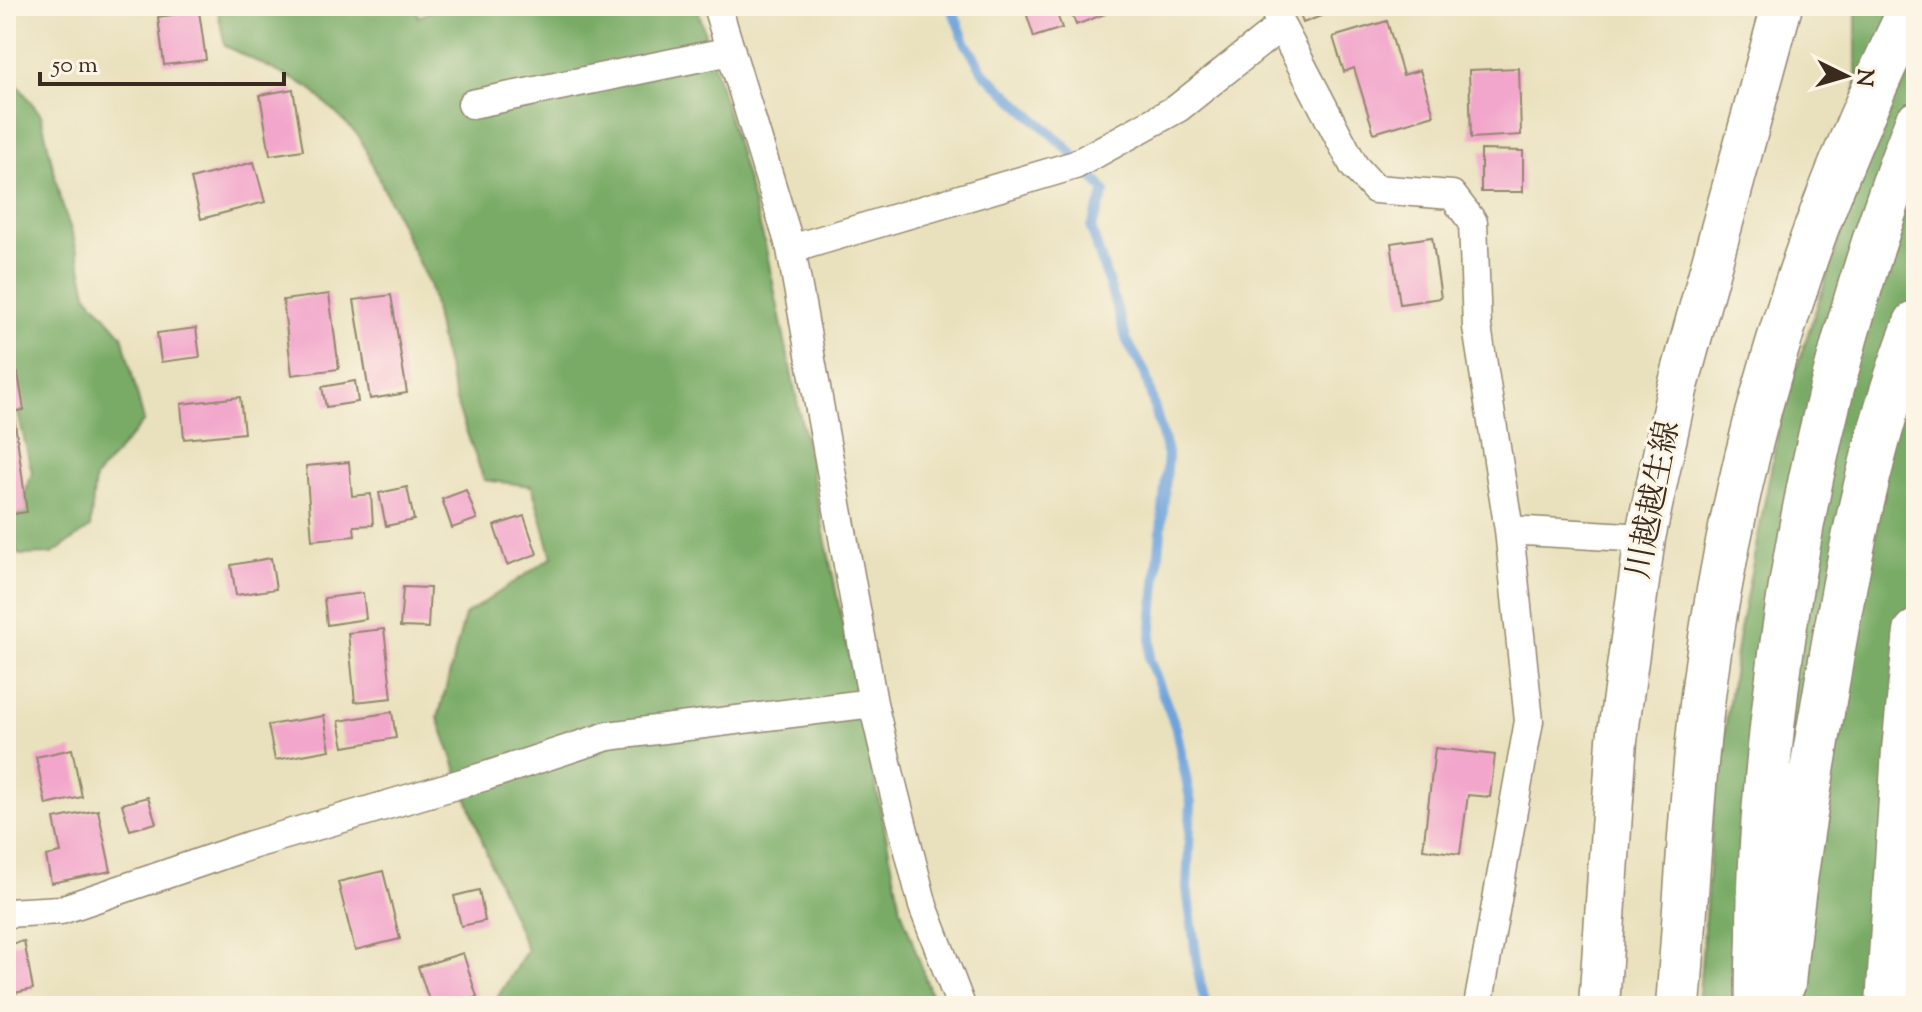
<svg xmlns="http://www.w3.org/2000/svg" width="1922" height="1012" font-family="'Sorts Mill Goudy','Noto Serif JP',serif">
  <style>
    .forest { fill: #79ab66; stroke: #5a6a42; stroke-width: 2 }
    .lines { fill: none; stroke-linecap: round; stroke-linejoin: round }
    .stream { stroke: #6ea3db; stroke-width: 10 }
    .building { fill: #f2a6cb }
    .minor-casing { stroke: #92866e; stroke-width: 31 }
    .secondary-casing { stroke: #92866e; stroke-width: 43 }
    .motorway-casing { stroke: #92866e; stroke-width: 47 }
    .minor { stroke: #fff; stroke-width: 28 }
    .secondary { stroke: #fff; stroke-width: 40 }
    .motorway { stroke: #fff; stroke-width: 44 }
    .labels { text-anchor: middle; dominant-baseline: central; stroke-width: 6; stroke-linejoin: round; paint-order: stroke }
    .street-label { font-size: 32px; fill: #3b2a1e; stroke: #fcf5e5 }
  </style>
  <rect width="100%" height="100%" fill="#fcf5e5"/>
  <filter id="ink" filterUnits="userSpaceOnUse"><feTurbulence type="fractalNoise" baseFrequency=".0125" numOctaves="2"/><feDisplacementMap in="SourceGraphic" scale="16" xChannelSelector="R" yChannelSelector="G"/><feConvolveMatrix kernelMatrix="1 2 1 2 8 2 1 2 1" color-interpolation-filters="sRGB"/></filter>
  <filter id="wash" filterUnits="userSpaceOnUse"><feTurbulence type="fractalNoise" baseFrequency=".006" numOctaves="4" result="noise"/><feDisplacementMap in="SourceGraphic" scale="32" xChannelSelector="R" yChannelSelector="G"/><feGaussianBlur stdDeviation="1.8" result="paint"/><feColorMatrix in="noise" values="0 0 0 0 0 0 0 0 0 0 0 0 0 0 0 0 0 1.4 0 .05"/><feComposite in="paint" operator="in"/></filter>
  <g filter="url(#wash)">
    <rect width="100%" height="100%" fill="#e9e1bd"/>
    <path class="forest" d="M 217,6 L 417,6 L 418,17 L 443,6 L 697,6 L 765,244 L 901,909 L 935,1006 L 492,1006 L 527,950 L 491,865 L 438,718 L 465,615 L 552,557 L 532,486 L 484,480 L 458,408 L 441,343 L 430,287 L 359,136 L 309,87 L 225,46 Z
      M 1856,6 L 1916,6 L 1916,1006 L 1698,1006 L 1714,803 L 1738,640 L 1782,412 L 1856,189 Z
      M 6,70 L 41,115 L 60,198 L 74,239 L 88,296 L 122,335 L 144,421 L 95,478 L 90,528 L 52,554 L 19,555 L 11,538 L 32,472 L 6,363 Z"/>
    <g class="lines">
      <path class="stream" d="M 951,6 L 965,42 L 984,73 L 1067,148 L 1105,191 L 1091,228 L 1127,341 L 1145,373 L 1168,456 L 1149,659 L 1176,728 L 1191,803 L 1187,888 L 1199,977 L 1206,1006"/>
    </g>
    <g id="blocks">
      <path class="building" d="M 1024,6 L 1054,6 L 1062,28 L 1034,37 Z
        M 1069,6 L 1102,6 L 1105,14 L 1076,25 Z
        M 1297,6 L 1336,6 L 1337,10 L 1303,23 Z
        M 199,11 L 206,60 L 164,65 L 158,17 Z
        M 1387,21 L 1403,75 L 1420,70 L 1434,115 L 1374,133 L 1354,68 L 1344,72 L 1333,37 Z
        M 1519,68 L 1521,135 L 1471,138 L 1469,70 Z
        M 293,89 L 303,150 L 270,155 L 260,95 Z
        M 1481,150 L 1523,151 L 1523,192 L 1481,192 Z
        M 254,162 L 265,202 L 201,219 L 191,179 Z
        M 1432,237 L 1441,298 L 1400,304 L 1391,243 Z
        M 329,294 L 339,369 L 292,375 L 283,300 Z
        M 391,295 L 407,393 L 370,399 L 354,300 Z
        M 196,328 L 200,357 L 161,362 L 157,333 Z
        M 18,373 L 24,410 L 6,413 L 6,375 Z
        M 355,381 L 358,402 L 326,407 L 322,387 Z
        M 240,397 L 244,433 L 184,439 L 181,404 Z
        M 14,415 L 27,512 L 6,515 L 6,416 Z
        M 349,462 L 352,496 L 371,494 L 373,525 L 354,526 L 355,536 L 312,540 L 306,466 Z
        M 407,487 L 414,520 L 386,526 L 379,493 Z
        M 466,490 L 477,519 L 452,528 L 442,499 Z
        M 524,516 L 537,554 L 507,565 L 494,526 Z
        M 271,558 L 276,589 L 236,595 L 231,565 Z
        M 403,587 L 430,588 L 428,628 L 400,627 Z
        M 363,593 L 366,619 L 327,625 L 324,598 Z
        M 384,629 L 392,698 L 355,702 L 348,633 Z
        M 392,712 L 396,738 L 344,747 L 339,721 Z
        M 324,716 L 330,750 L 275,760 L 268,725 Z
        M 1435,748 L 1495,755 L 1490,797 L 1468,795 L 1460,854 L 1423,849 Z
        M 72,749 L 82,797 L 46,805 L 36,757 Z
        M 148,797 L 156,823 L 130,830 L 122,804 Z
        M 98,810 L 111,871 L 51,883 L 46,856 L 61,853 L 54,819 Z
        M 383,871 L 400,939 L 355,950 L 338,882 Z
        M 479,890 L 485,921 L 461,926 L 454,896 Z
        M 24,941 L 33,989 L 6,995 L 6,945 Z
        M 463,953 L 477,997 L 451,1006 L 431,1006 L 418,967 Z"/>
    </g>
  </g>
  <g filter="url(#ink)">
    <use href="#blocks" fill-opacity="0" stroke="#92866e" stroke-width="2"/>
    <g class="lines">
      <defs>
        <path id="minor" d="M 717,6 L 791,249 L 873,703 L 891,780 L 923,906 L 961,1006
          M 1273,6 L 1281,26 L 1354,166 L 1375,189 L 1452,195 L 1473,222 L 1477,327 L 1509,530 L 1529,721 L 1478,1006
          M 472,104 L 731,51
          M 791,249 L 1075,165 L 1178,108 L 1281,26
          M 1509,530 L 1645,538
          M 6,913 L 61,910 L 251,845 L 486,776 L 608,736 L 873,703"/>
        <path id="secondary" d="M 1599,1006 L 1617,740 L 1645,538 L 1677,390 L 1782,6"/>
        <path id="motorway" d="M 1783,984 C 1792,885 1809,787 1826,689 C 1847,565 1870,441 1916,323
          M 1678,1006 C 1689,869 1693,732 1718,596 C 1738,481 1768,367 1806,257 C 1836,171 1873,88 1912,6
          M 1758,1006 C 1757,984 1758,962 1759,939 C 1759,879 1763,818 1769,758 C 1790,537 1836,331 1916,124
          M 1888,1006 L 1904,750 L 1916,632"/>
      </defs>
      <use href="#minor" class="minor-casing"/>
      <use href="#secondary" class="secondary-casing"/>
      <use href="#motorway" class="motorway-casing"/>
      <use href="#minor" class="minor"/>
      <use href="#secondary" class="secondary"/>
      <use href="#motorway" class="motorway"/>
    </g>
  </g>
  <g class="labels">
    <g class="street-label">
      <text transform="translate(1655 500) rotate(-79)">川越越生線</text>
    </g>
  </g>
  <rect width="1922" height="1012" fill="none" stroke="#fcf5e5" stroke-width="32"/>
  <g transform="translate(1846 76) rotate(95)" stroke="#fcf5e5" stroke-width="6" paint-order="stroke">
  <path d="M0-6L14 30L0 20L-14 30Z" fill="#3b2a1e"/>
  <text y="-12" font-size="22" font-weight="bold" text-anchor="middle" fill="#3b2a1e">N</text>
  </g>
  <path d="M40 72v12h244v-12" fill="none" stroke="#3b2a1e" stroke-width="4"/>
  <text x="52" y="72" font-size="24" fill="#3b2a1e" stroke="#fcf5e5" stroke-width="6" paint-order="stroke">50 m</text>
</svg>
